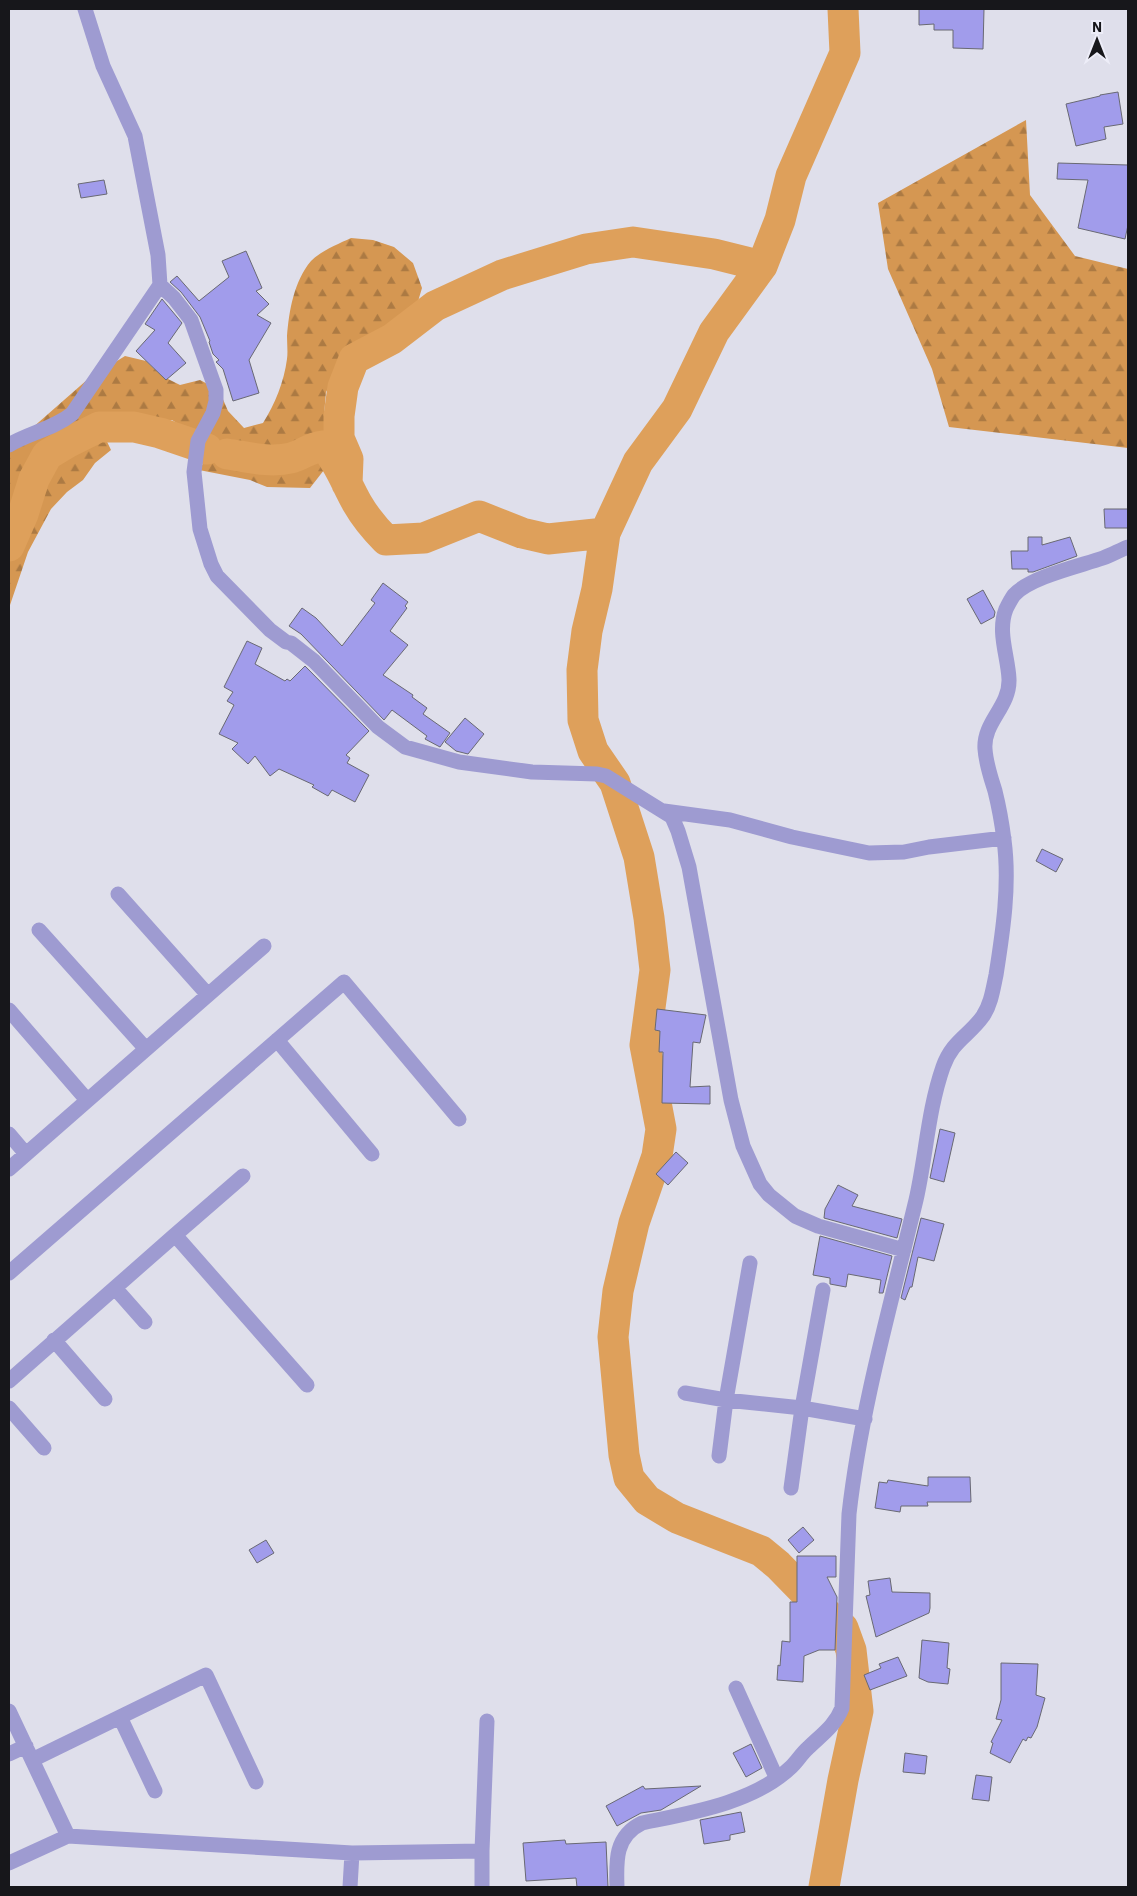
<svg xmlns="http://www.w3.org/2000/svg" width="1137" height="1896" font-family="'IBM Plex Sans',sans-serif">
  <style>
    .forest { fill: url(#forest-firs) }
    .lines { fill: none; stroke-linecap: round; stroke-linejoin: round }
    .river { stroke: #dea05b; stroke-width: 31 }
    .building { fill: #a19ceb; stroke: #696973 }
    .minor { stroke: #9e9bd1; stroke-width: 15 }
  </style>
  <defs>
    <pattern id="forest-firs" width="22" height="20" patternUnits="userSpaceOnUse" patternTransform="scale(1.25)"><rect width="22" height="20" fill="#d59752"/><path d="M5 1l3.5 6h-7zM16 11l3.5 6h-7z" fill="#ac7a43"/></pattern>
  </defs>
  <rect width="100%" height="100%" fill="#dfdfeb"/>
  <path class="forest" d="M 1026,120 L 1030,195 L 1075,256 L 1128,269 L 1128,448 L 949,427 L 932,369 L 888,269 L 878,203 Z
    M 351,238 L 373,240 L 394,247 L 413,263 L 422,288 L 416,308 L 399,321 L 363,342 L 347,355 L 326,392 L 324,415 L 330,436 L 324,446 L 324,470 L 310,488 L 267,487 L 250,480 L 199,470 L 211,450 L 201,446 L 189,431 L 172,420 L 151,426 L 100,427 L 111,450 L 95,463 L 83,480 L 67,492 L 51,509 L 28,552 L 9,608 L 9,447 L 23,436 L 88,379 L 125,356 L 146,361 L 162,376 L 180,385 L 200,380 L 219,390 L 228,411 L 244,428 L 263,423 C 275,404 284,382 287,359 C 288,352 287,344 287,336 C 289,311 294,281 311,261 C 321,251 338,244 351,238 Z"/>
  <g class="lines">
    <path class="river" d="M 227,454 C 248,457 270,463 291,458 C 303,455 308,448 324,446 C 339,462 346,484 357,503 C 365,517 375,529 386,540 L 424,538 L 479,516 L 522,533 L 548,539 L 605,533
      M 347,484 L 348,459 L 339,438 L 339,416 L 343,387 L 354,359 L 392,339 L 435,306 L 502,275 L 586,249 L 633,242 L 714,254 L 762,266
      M 9,546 L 23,514 L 34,479 L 47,455 L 67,443 L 99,427 L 134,427 L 160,433 L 207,449
      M 824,1887 L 843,1780 L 858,1711 L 851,1650 L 843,1628 L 819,1607 L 778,1565 L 761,1551 L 677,1518 L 647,1500 L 629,1478 L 624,1455 L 613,1337 L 618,1291 L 634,1223 L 657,1156 L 661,1129 L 645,1045 L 655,970 L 649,918 L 639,857 L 615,783 L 593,751 L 583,720 L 582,670 L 587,631 L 597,589 L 605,533 L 638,462 L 677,409 L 714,332 L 762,266 L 780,220 L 791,176 L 845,53 L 843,9"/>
  </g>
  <path class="building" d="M 919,9 L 984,9 L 983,49 L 953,48 L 953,30 L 934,30 L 934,24 L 919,25 Z
    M 1118,92 L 1123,124 L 1104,127 L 1106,139 L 1076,146 L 1066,104 L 1100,96 L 1100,95 Z
    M 1058,163 L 1128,165 L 1128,225 L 1125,239 L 1078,228 L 1088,180 L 1057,179 Z
    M 104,180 L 107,194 L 81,198 L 78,184 Z
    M 246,251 L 262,288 L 256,291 L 269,304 L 257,315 L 271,323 L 249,360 L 259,393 L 233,401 L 223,369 L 216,362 L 219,360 L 213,354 L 209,342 L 210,341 L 200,317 L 181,292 L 170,282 L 177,276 L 199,301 L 229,277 L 222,261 Z
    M 162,299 L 182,323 L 168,343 L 186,363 L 166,380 L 136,351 L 155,330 L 145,324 Z
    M 1104,509 L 1128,509 L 1128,528 L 1105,528 Z
    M 1028,537 L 1042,537 L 1042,545 L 1070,537 L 1077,556 L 1033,572 L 1028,572 L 1028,569 L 1012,569 L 1011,551 L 1028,551 Z
    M 383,583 L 408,602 L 405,606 L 407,608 L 390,631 L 408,645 L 383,675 L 413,695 L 412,697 L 427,708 L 423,714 L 450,733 L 440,747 L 425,739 L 427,736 L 392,710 L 384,720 L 301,634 L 289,626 L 302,608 L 316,618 L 342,646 L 375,603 L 371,600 Z
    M 983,590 L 995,612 L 994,617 L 981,624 L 967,599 Z
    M 247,641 L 262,648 L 255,664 L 285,681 L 287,679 L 290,681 L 305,666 L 369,731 L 346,755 L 350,758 L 347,763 L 369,775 L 355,802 L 332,790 L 328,796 L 312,787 L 314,785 L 279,769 L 270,776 L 255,756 L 248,764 L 232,749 L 238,743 L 219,734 L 234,705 L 227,701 L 233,692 L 224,687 Z
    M 465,718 L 484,734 L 468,754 L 456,751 L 445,742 Z
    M 1042,849 L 1063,859 L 1056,872 L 1036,861 Z
    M 657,1009 L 706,1015 L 700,1043 L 693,1042 L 690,1087 L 710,1086 L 710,1104 L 662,1103 L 663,1052 L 659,1052 L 660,1031 L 655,1030 Z
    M 940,1129 L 955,1133 L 944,1182 L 930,1178 Z
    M 676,1152 L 688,1163 L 668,1185 L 656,1174 Z
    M 838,1185 L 858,1195 L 852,1206 L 902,1219 L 897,1238 L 824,1218 L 825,1209 Z
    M 921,1218 L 944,1224 L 934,1261 L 918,1257 L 912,1287 L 910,1287 L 905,1300 L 901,1298 Z
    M 820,1236 L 892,1256 L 883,1293 L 879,1293 L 881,1280 L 848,1274 L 846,1287 L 830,1284 L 830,1278 L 813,1275 Z
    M 928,1477 L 970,1477 L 971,1502 L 927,1502 L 928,1506 L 901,1506 L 900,1512 L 875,1508 L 879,1482 L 887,1483 L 888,1480 L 928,1486 Z
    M 803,1527 L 814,1540 L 799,1553 L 788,1540 Z
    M 266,1540 L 274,1553 L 257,1563 L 249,1550 Z
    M 797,1556 L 836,1556 L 836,1577 L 827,1577 L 837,1597 L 835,1650 L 819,1650 L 804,1656 L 803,1682 L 777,1680 L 778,1665 L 780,1666 L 782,1641 L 790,1642 L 790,1602 L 797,1602 Z
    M 890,1578 L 892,1592 L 930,1593 L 930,1608 L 929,1613 L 876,1637 L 866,1596 L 870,1595 L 868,1581 Z
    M 922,1640 L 949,1643 L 947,1668 L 950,1669 L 948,1684 L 928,1682 L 919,1678 Z
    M 898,1657 L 907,1676 L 870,1690 L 864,1675 L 881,1668 L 879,1664 Z
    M 1001,1663 L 1038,1664 L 1036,1695 L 1045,1698 L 1037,1727 L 1031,1738 L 1028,1737 L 1026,1741 L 1023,1739 L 1010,1763 L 990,1753 L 993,1743 L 991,1742 L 1002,1720 L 996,1719 L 1001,1700 Z
    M 751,1744 L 762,1768 L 746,1777 L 733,1753 Z
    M 905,1753 L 927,1756 L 925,1774 L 903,1772 Z
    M 976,1775 L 992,1777 L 989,1801 L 972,1799 Z
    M 643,1786 L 645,1789 L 701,1786 L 661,1810 L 641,1813 L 617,1826 L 606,1806 Z
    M 741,1812 L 745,1832 L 730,1835 L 730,1840 L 704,1844 L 700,1820 Z
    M 565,1840 L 566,1844 L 606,1842 L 608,1887 L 577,1887 L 576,1878 L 526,1881 L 523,1843 Z"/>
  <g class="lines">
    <path class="minor" d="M 160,285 L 174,298 L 191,320 L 216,390 L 216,401 L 213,413 L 198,441 L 194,472 L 200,529 L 211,564 L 217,576 L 270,630 L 286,642 L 291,643 L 314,661 L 378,727 L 405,747 L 459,762 L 532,772 L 597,774 L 606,776 L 672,817 L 678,831 L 689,867 L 731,1100 L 743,1146 L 760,1184 L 769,1195 L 795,1216 L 818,1226 L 904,1250
      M 9,445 C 29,433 53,429 72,414 L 160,285 L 158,255 L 135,136 L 103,66 L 85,9
      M 664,811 L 730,820 L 792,837 L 869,853 L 904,852 L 929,847 L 1004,838
      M 118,894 L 208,995
      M 39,930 L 146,1049
      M 9,1010 L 87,1100
      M 277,1040 L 372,1154
      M 9,1134 L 26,1154
      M 9,1169 L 264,946
      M 175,1235 L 243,1176
      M 9,1273 L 344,982 L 459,1119
      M 115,1288 L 145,1322
      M 54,1340 L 105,1399
      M 9,1381 L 175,1235 L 307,1385
      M 685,1393 L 726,1400 L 802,1408 L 865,1419
      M 9,1408 L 44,1448
      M 719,1456 L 726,1400 L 750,1263
      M 791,1488 L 802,1408 L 823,1290
      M 736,1688 L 776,1777
      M 9,1711 L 68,1836 L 352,1853
      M 120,1717 L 155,1791
      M 9,1754 L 26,1746
      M 32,1760 L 206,1675 L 256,1782
      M 482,1851 L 482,1887
      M 9,1863 L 68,1836
      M 350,1887 L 352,1853 L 482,1851 L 487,1721
      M 617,1887 C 616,1861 615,1836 642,1823 C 690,1813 753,1803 790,1768 C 797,1762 801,1754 808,1748 C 821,1735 835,1726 842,1708 L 849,1514 C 861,1408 891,1304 916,1200 C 926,1156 928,1110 943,1067 C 952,1041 969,1036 983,1016 C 991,1004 993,989 996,975 C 1003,931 1010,884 1004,840 C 1002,824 999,807 995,791 C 991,778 986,764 985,749 C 983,722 1010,707 1009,679 C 1008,656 997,632 1006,609 C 1008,605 1011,599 1014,595 C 1030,577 1080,566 1103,558 C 1112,555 1120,550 1128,547"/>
  </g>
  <rect width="1137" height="1896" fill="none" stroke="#17171b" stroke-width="20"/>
  <g transform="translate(1097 40)" stroke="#ededf8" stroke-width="4" paint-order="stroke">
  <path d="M0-4L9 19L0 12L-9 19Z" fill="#17171b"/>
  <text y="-8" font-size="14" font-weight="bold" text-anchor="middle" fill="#17171b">N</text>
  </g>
</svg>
